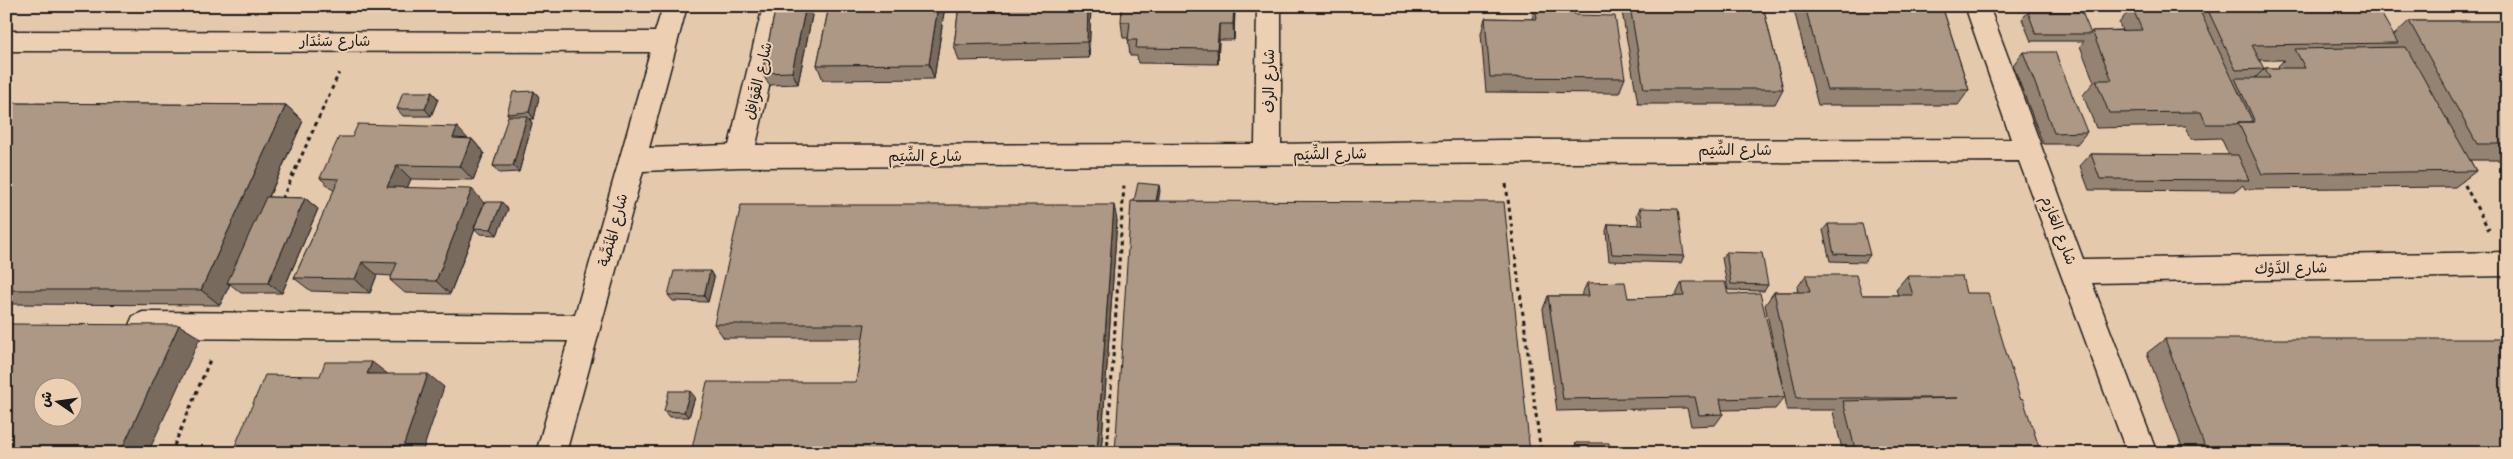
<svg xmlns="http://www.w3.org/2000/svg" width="2513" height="459" font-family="'Comic Neue','Playpen Sans Arabic',sans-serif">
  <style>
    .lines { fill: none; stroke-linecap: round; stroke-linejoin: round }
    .street-casing { stroke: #1c1c1c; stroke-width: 3 }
    .path { stroke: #1c1c1c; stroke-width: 3; stroke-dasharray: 4 4; stroke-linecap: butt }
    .street { fill: #edd0b3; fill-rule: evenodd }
    .wall { fill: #948372; stroke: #1c1c1c; fill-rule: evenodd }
    .shaded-wall { fill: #786a5d; stroke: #1c1c1c }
    .building { fill: #ac9885; stroke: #1c1c1c; fill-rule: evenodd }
    .labels { text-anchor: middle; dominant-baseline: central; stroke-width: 4; stroke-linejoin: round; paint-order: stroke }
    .street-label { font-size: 15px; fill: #1c1c1c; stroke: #edd0b3 }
  </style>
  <rect width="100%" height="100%" fill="#e5c9ad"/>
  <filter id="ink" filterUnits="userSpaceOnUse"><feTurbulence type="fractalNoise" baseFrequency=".02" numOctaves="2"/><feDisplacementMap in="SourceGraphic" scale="10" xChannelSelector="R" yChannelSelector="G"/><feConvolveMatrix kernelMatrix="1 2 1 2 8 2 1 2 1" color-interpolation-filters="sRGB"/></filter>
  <g filter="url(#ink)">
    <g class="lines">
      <defs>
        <path id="street" d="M 663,6 L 687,6 L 649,148 L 729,145 L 763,6 L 787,6 L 756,145 L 1255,144 L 1257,6 L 1281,6 L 1281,144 L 1502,140 L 2011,139 L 1965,6 L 1989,6 L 2083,259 L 2507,252 L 2507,276 L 2092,283 L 2157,453 L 2127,453 L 2019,161 L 740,167 L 643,171 L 566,453 L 536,453 L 568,341 L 143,338 L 133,334 L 129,325 L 133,316 L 143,312 L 575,315 L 650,52 L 6,51 L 6,31 L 655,32 Z"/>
      </defs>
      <use href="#street" class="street-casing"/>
      <path class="path" d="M 2461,178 L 2489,230
        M 1506,184 L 1541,453
        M 282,199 L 339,73
        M 171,453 L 210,360
        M 1107,453 L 1124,185"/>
      <use href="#street" class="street"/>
    </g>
    <path class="wall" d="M 776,6 L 814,6 L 798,84 L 769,85 L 762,73 Z
      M 829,6 L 945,6 L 934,79 L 823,80 L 817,65 Z
      M 959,6 L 1091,6 L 1089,58 L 959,61 L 954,45 Z
      M 1235,6 L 1234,40 L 1219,40 L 1218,64 L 1138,63 L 1137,56 L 1130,56 L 1128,38 L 1123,38 L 1121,22 Z
      M 1621,6 L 1763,6 L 1783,89 L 1775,104 L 1638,104 Z
      M 1793,6 L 1942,6 L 1969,90 L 1958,105 L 1818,105 Z
      M 2203,6 L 2377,6 L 2393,36 L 2409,21 L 2507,21 L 2507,160 L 2470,160 L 2476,171 L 2455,187 L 2245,189 L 2243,185 L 2236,191 L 2089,190 L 2080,166 L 2091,154 L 2229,155 L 2221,138 L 2191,139 L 2186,126 L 2096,128 L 2083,95 L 2094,82 L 2080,46 L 2084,41 L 2031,41 L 2022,19 L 2028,12 L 2090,33 L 2092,31 L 2122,30 L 2119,23 L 2132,7 L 2200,10 ZM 2259,60 L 2284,60 L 2278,66 L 2279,68 L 2265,68 L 2255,78 L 2264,69 Z
      M 1535,7 L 1575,15 L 1625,78 L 1619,93 L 1486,92 L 1481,34 L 1485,18 L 1532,19 Z
      M 2023,52 L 2087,132 L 2077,144 L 2043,144 L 2013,65 Z
      M 534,91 L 539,97 L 534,119 L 530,119 L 532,123 L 519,172 L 499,173 L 493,166 L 509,116 L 507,114 Z
      M 432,92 L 438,99 L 431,116 L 403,116 L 397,109 Z
      M 6,103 L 286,105 L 303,121 L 269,197 L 305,198 L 318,209 L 282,293 L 241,293 L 230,284 L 220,305 L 6,304 Z
      M 468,139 L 472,139 L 484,153 L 473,180 L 411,179 L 407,188 L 484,203 L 508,209 L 497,235 L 480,234 L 475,229 L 450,294 L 405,293 L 390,280 L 392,276 L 377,275 L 370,293 L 311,291 L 294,278 L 334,191 L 320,178 Z
      M 1640,208 L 1684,256 L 1681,263 L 1609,261 L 1606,231 L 1608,224 L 1639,225 L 1637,214 Z
      M 1117,220 L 1101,453 L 691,453 L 856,382 L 863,338 L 724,338 L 714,324 Z
      M 1828,224 L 1870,255 L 1865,262 L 1830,261 L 1823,230 Z
      M 1726,252 L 1768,285 L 1764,291 L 1728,290 L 1722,258 Z
      M 710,271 L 714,278 L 708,302 L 673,301 L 668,295 Z
      M 1806,275 L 1862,295 L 1898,295 L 1896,289 L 1907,276 L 1966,293 L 2020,398 L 2041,453 L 1843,453 L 1833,412 L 1835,410 L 1787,410 L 1785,397 L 1775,409 L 1722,410 L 1723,414 L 1715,425 L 1691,426 L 1687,408 L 1557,411 L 1543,309 L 1548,296 L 1581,296 L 1587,283 L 1628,298 L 1675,297 L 1682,282 L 1728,294 L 1784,393 L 1765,305 L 1774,292 L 1798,292 L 1797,288 Z
      M 2165,339 L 2507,453 L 2184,453 L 2147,353 Z
      M 695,397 L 689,417 L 669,417 L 664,411 Z
      M 1576,443 L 1611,453 L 1574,453 L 1574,448 Z"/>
    <path class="shaded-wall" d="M 806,6 L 814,6 L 798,84 L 792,72 Z
      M 938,6 L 945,6 L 934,79 L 929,64 Z
      M 1088,6 L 1091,6 L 1089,58 L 1087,42 Z
      M 1234,6 L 1235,6 L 1234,40 L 1233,24 Z
      M 1219,24 L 1219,40 L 1218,64 L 1217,49 Z
      M 534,91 L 539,97 L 534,119 L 529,112 Z
      M 432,92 L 438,99 L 431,116 L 425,109 Z
      M 286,105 L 303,121 L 230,283 L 227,283 L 230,284 L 220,305 L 201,290 Z
      M 527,116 L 532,123 L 519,172 L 513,166 Z
      M 457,127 L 470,141 L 453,138 Z
      M 472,139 L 484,153 L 473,180 L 460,166 Z
      M 397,165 L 411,179 L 401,202 L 387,187 Z
      M 1159,185 L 1160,191 L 1157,210 L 1156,204 Z
      M 472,189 L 484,203 L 474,228 L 475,229 L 450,294 L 436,281 Z
      M 305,198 L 318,209 L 282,293 L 268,283 Z
      M 502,202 L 508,209 L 497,235 L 491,229 Z
      M 1114,205 L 1117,220 L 1101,453 L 1097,453 Z
      M 362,262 L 377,275 L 370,293 L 355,279 Z
      M 710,271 L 714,278 L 708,302 L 704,296 Z
      M 179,325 L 200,338 L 148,453 L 120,453 Z
      M 372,362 L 389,375 L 367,374 Z
      M 428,374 L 444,387 L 422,453 L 401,453 Z
      M 690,391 L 695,397 L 689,417 L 684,412 Z"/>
    <path class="building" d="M 776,6 L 806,6 L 792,72 L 762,73 Z
      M 829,6 L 938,6 L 929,64 L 817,65 Z
      M 959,6 L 1088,6 L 1087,42 L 954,45 Z
      M 1122,6 L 1234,6 L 1233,24 L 1219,24 L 1217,49 L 1136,48 L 1137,40 L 1128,40 L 1130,22 L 1121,22 Z
      M 1630,6 L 1763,6 L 1783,89 L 1644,89 Z
      M 1805,6 L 1942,6 L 1969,90 L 1827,90 Z
      M 2206,6 L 2377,6 L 2398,43 L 2252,45 L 2264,69 L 2236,70 Z
      M 1535,7 L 1573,7 L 1575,15 L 1615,16 L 1625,78 L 1490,77 L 1485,18 L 1537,19 Z
      M 2132,7 L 2198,7 L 2253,122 L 2238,122 L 2237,124 L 2206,124 L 2201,112 L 2109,113 L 2096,80 L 2112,80 L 2092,31 L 2142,30 Z
      M 2028,12 L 2082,12 L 2091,34 L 2036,34 Z
      M 2409,21 L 2507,21 L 2507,144 L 2477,144 Z
      M 2406,47 L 2476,171 L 2262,174 L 2238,122 L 2255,122 L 2235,78 L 2270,78 L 2265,68 L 2305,68 L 2295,49 Z
      M 2023,52 L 2055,52 L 2087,132 L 2054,133 Z
      M 534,91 L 529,112 L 507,114 L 513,92 Z
      M 403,92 L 432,92 L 425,109 L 397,109 Z
      M 6,103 L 286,105 L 201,290 L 6,290 Z
      M 508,116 L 527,116 L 513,166 L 493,166 Z
      M 358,124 L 457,127 L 453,138 L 472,139 L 460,166 L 397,165 L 387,187 L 472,189 L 436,281 L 390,280 L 397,263 L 362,262 L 355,279 L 294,278 L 339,179 L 320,178 L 339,137 L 352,137 Z
      M 2091,154 L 2238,155 L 2249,180 L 2100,179 Z
      M 1138,183 L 1159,185 L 1156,201 L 1134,201 Z
      M 266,197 L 305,198 L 268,283 L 227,283 Z
      M 1131,201 L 1504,202 L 1530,453 L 1115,453 Z
      M 485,202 L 502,202 L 491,229 L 474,228 Z
      M 741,205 L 1114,205 L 1097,453 L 691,453 L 707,382 L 856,382 L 865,324 L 714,324 Z
      M 1640,208 L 1678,209 L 1684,256 L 1612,254 L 1608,224 L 1643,225 Z
      M 1828,224 L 1862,224 L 1870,255 L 1834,254 Z
      M 1726,252 L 1762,253 L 1768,285 L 1731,284 Z
      M 674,271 L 710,271 L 704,296 L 668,295 Z
      M 1806,275 L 1856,275 L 1862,295 L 1913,295 L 1907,276 L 1962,276 L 1966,293 L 1988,293 L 2020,398 L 2023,399 L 2041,453 L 1856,453 L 1843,401 L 1958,398 L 1797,398 L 1774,292 L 1810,292 Z
      M 1625,282 L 1628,298 L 1684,296 L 1682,282 L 1725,282 L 1728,294 L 1760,293 L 1785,397 L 1720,399 L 1723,414 L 1699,415 L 1695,397 L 1563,399 L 1548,296 L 1589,296 L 1587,283 Z
      M 6,324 L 179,325 L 120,453 L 6,453 ZM 42,386 L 72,386 L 72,416 L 42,416 Z
      M 2165,339 L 2507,339 L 2507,453 L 2207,453 Z
      M 325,362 L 372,362 L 367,374 L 428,374 L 401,453 L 232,453 L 265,375 L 320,376 Z
      M 669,391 L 690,391 L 684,412 L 664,411 Z
      M 1576,443 L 1609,443 L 1611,453 L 1577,453 Z"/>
  </g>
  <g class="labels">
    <g class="street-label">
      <text x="335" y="41">شارع سَنْدَار</text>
      <text transform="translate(758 81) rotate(-77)">شارع القَوَافِل</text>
      <text transform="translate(1269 81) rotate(-90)">شارع الرف</text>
      <text x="1735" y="150">شارع الشِّيَم</text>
      <text transform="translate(1330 154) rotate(-1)">شارع الشِّيَم</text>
      <text x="925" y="156">شارع الشِّيَم</text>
      <text transform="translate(613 230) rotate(-75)">شارع المَنَصَّة</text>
      <text transform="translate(2059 230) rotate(69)">شارع العَازِم</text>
      <text transform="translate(2291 268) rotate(-1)">شارع الدَّوْك</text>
    </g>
  </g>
  <rect width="2513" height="459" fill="none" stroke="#edd0b3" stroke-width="25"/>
  <rect x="12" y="12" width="2488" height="434" fill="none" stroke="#1c1c1c" stroke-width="2" filter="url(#ink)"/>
  <g transform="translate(58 402) rotate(283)"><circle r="24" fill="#edd0b3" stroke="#998877"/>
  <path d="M0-4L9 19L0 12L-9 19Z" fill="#1c1c1c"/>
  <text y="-8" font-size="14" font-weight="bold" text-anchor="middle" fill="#1c1c1c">ش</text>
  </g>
</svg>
